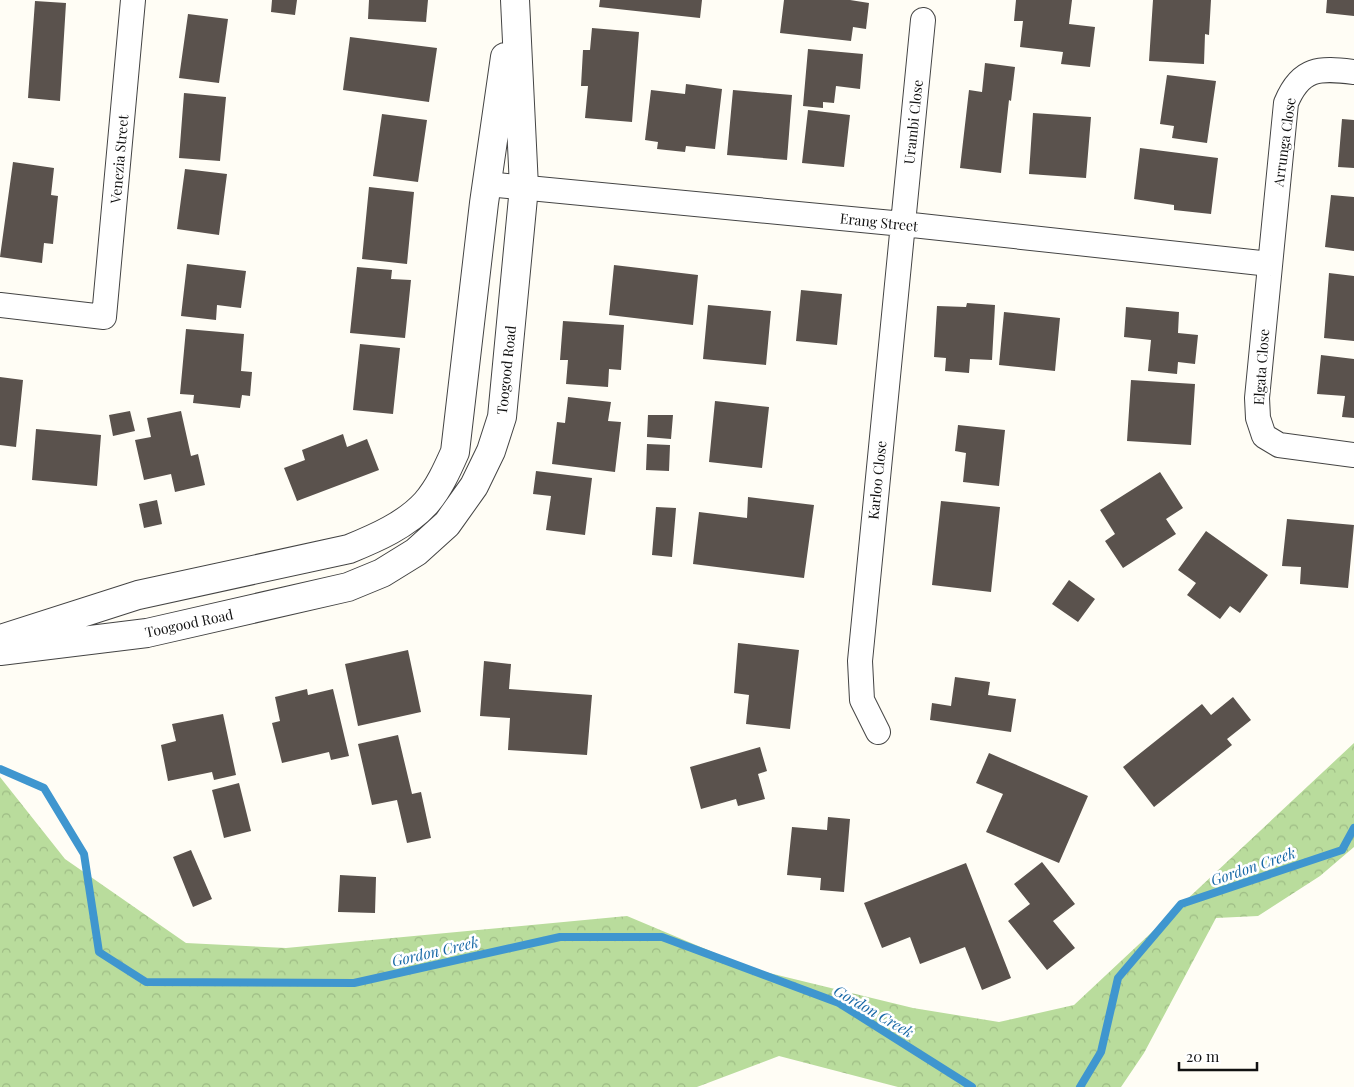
<svg xmlns="http://www.w3.org/2000/svg" width="1354" height="1087" font-family="'Playfair Display',serif">
  <style>
    .forest { fill: url(#forest-crowns) }
    .lines { fill: none; stroke-linecap: round; stroke-linejoin: round }
    .stream { stroke: #3f96cf; stroke-width: 8 }
    .building { fill: #5a524d }
    .minor-casing { stroke: #444; stroke-width: 26 }
    .tertiary-casing { stroke: #444; stroke-width: 30 }
    .minor { stroke: #fff; stroke-width: 24 }
    .tertiary { stroke: #fff; stroke-width: 28 }
    .labels { text-anchor: middle; dominant-baseline: central; stroke-width: 5; stroke-linejoin: round; paint-order: stroke }
    .street-label { font-size: 14px; fill: #111; stroke: #fff }
    .water-label { font-size: 15px; font-style: italic; fill: #1768a6; stroke: #fff }
  </style>
  <defs>
    <pattern id="forest-crowns" width="20" height="18" patternUnits="userSpaceOnUse" patternTransform="scale(1.25)"><rect width="20" height="18" fill="#b9dc9c"/><path d="M2 6a3 3 0 1 1 6 0M12 15a3 3 0 1 1 6 0" fill="none" stroke="#9ebc85"/></pattern>
  </defs>
  <rect width="100%" height="100%" fill="#fffdf5"/>
  <path class="forest" d="M 1354,743 L 1354,847 L 1320,876 L 1258,916 L 1216,918 L 1144,1053 L 1121,1087 L 898,1087 L 779,1056 L 697,1087 L 0,1087 L 0,777 L 65,859 L 186,943 L 286,948 L 627,916 L 753,969 L 913,1008 L 999,1022 L 1074,1005 Z"/>
  <g class="lines">
    <path class="stream" d="M 0,769 L 44,788 L 84,854 L 99,952 L 146,982 L 354,983 L 560,937 L 662,937 L 839,1003 L 972,1087
      M 1080,1087 L 1101,1052 L 1118,978 L 1181,904 L 1342,850 L 1354,828"/>
  </g>
  <path class="building" d="M 272,0 L 297,0 L 295,15 L 271,12 Z
    M 369,0 L 428,0 L 426,22 L 368,19 Z
    M 600,0 L 702,0 L 700,18 L 599,7 Z
    M 784,0 L 850,0 L 869,3 L 866,29 L 853,27 L 851,41 L 780,33 Z
    M 1016,0 L 1072,0 L 1069,24 L 1095,27 L 1090,67 L 1061,64 L 1063,52 L 1020,47 L 1023,21 L 1014,21 Z
    M 1153,0 L 1211,0 L 1209,35 L 1205,34 L 1204,64 L 1149,61 Z
    M 1327,0 L 1354,0 L 1354,16 L 1326,13 Z
    M 35,1 L 66,3 L 60,101 L 28,98 Z
    M 188,14 L 228,19 L 219,83 L 179,78 Z
    M 592,28 L 639,32 L 632,122 L 585,118 L 588,86 L 581,86 L 583,50 L 590,50 Z
    M 350,37 L 437,48 L 429,102 L 343,90 Z
    M 808,49 L 863,54 L 860,89 L 836,86 L 834,103 L 823,102 L 823,108 L 803,106 Z
    M 985,63 L 1015,67 L 1011,101 L 1009,100 L 1001,173 L 960,168 L 969,90 L 982,92 Z
    M 1167,75 L 1216,81 L 1207,143 L 1172,138 L 1174,126 L 1160,124 Z
    M 686,84 L 722,89 L 715,149 L 686,146 L 685,152 L 657,149 L 658,142 L 645,140 L 651,90 L 685,94 Z
    M 733,90 L 792,95 L 787,160 L 727,155 Z
    M 184,93 L 226,97 L 220,161 L 179,158 Z
    M 808,110 L 850,115 L 844,167 L 802,163 Z
    M 1033,113 L 1091,117 L 1086,178 L 1029,174 Z
    M 382,114 L 427,120 L 418,182 L 373,176 Z
    M 1342,119 L 1354,120 L 1354,168 L 1338,167 Z
    M 1140,148 L 1218,158 L 1211,214 L 1174,210 L 1174,205 L 1134,199 Z
    M 13,162 L 54,168 L 51,195 L 58,196 L 53,244 L 44,243 L 42,263 L 0,257 Z
    M 185,169 L 227,174 L 219,235 L 177,229 Z
    M 369,187 L 414,192 L 407,264 L 362,259 Z
    M 1331,195 L 1354,197 L 1354,251 L 1325,247 Z
    M 187,264 L 246,271 L 241,308 L 217,305 L 216,320 L 181,316 Z
    M 614,265 L 698,275 L 693,325 L 609,315 Z
    M 357,267 L 392,270 L 391,279 L 411,280 L 405,338 L 350,333 Z
    M 1329,273 L 1354,276 L 1354,341 L 1324,338 Z
    M 801,290 L 842,294 L 837,345 L 796,341 Z
    M 967,303 L 995,305 L 992,360 L 970,359 L 969,373 L 945,371 L 946,358 L 934,357 L 937,306 L 966,307 Z
    M 708,305 L 771,311 L 766,365 L 703,359 Z
    M 1126,307 L 1179,312 L 1178,333 L 1198,335 L 1195,364 L 1178,362 L 1177,374 L 1148,371 L 1151,340 L 1124,337 Z
    M 1004,312 L 1060,318 L 1055,371 L 999,365 Z
    M 563,321 L 624,325 L 621,370 L 609,369 L 608,387 L 566,384 L 568,360 L 560,360 Z
    M 186,329 L 244,334 L 241,371 L 252,372 L 250,396 L 242,395 L 240,408 L 193,403 L 194,395 L 180,394 Z
    M 360,344 L 400,348 L 393,414 L 353,410 Z
    M 1321,355 L 1354,359 L 1354,418 L 1342,417 L 1345,396 L 1317,394 Z
    M 0,377 L 23,380 L 16,447 L 0,445 Z
    M 1131,380 L 1195,384 L 1191,445 L 1127,441 Z
    M 568,397 L 611,402 L 608,421 L 621,422 L 615,472 L 552,464 L 557,422 L 565,423 Z
    M 715,401 L 769,407 L 762,468 L 709,462 Z
    M 130,411 L 135,431 L 113,436 L 109,415 Z
    M 181,411 L 191,456 L 198,454 L 205,485 L 175,492 L 171,474 L 144,480 L 135,440 L 151,437 L 147,418 Z
    M 648,415 L 673,415 L 671,439 L 647,437 Z
    M 958,425 L 1005,430 L 999,486 L 963,482 L 966,453 L 955,451 Z
    M 36,429 L 101,435 L 97,486 L 32,480 Z
    M 343,434 L 347,447 L 367,439 L 379,470 L 297,501 L 284,468 L 305,460 L 302,450 Z
    M 647,444 L 670,445 L 669,471 L 646,470 Z
    M 536,471 L 592,478 L 585,535 L 546,530 L 551,496 L 533,494 Z
    M 1160,472 L 1183,508 L 1166,519 L 1176,534 L 1123,568 L 1105,541 L 1115,534 L 1100,510 Z
    M 748,497 L 814,505 L 804,578 L 693,564 L 699,512 L 747,518 Z
    M 157,500 L 162,524 L 144,528 L 139,504 Z
    M 941,501 L 1000,507 L 991,592 L 932,585 Z
    M 656,507 L 676,508 L 672,557 L 652,555 Z
    M 1287,519 L 1354,525 L 1348,588 L 1300,584 L 1301,567 L 1282,566 Z
    M 1206,531 L 1268,575 L 1240,613 L 1230,606 L 1220,619 L 1187,595 L 1196,583 L 1178,570 Z
    M 1069,580 L 1095,599 L 1078,622 L 1052,604 Z
    M 738,643 L 799,650 L 790,729 L 746,724 L 749,695 L 734,693 Z
    M 408,650 L 421,712 L 358,726 L 345,664 Z
    M 484,661 L 511,664 L 509,689 L 592,695 L 587,755 L 508,750 L 510,718 L 480,716 Z
    M 955,677 L 990,682 L 988,695 L 1016,699 L 1011,732 L 930,720 L 932,703 L 951,706 Z
    M 307,689 L 308,695 L 333,689 L 349,756 L 331,760 L 329,752 L 282,763 L 272,723 L 280,721 L 275,697 Z
    M 1233,697 L 1251,720 L 1227,739 L 1232,745 L 1154,807 L 1123,767 L 1202,704 L 1211,715 Z
    M 223,714 L 236,775 L 214,780 L 212,772 L 168,781 L 161,745 L 176,741 L 172,724 Z
    M 398,735 L 412,794 L 421,792 L 431,838 L 407,843 L 397,800 L 372,805 L 358,744 Z
    M 760,747 L 767,771 L 758,774 L 765,799 L 738,806 L 736,799 L 701,809 L 690,767 Z
    M 989,753 L 1088,796 L 1059,863 L 986,832 L 1003,794 L 976,783 Z
    M 239,783 L 251,831 L 224,838 L 212,790 Z
    M 828,817 L 850,819 L 844,892 L 820,890 L 821,878 L 787,875 L 792,827 L 827,830 Z
    M 191,850 L 212,899 L 193,907 L 173,857 Z
    M 1042,862 L 1075,904 L 1053,921 L 1075,948 L 1047,970 L 1008,921 L 1030,904 L 1014,884 Z
    M 966,863 L 1011,978 L 982,990 L 965,947 L 920,964 L 910,937 L 882,948 L 864,903 Z
    M 340,875 L 376,877 L 375,913 L 338,912 Z"/>
  <g class="lines">
    <defs>
      <path id="minor" d="M 1354,72 C 1319,68 1301,67 1286,103 L 1257,398 L 1258,418 L 1264,436 L 1279,445 L 1354,455
        M 487,184 L 903,224 L 1270,264
        M 0,305 L 104,317 L 133,0
        M 878,732 L 862,700 L 860,661 L 923,20"/>
      <path id="tertiary" d="M 4,638 L 138,595 L 349,549 C 376,538 406,525 426,503 C 439,488 447,470 455,452 L 484,203 L 505,57
        M 0,651 L 147,633 L 348,587 L 382,573 L 416,552 L 447,524 L 474,486 L 491,451 L 502,417 L 524,187 L 515,0"/>
    </defs>
    <use href="#minor" class="minor-casing"/>
    <use href="#tertiary" class="tertiary-casing"/>
    <use href="#minor" class="minor"/>
    <use href="#tertiary" class="tertiary"/>
  </g>
  <g class="labels">
    <g class="street-label">
      <text transform="translate(913 122) rotate(-84)">Urambi Close</text>
      <text transform="translate(1284 142) rotate(-82)">Arrunga Close</text>
      <text transform="translate(119 159) rotate(-85)">Venezia Street</text>
      <text transform="translate(879 222) rotate(6)">Erang Street</text>
      <text transform="translate(1261 367) rotate(-86)">Elgata Close</text>
      <text transform="translate(506 370) rotate(-84)">Toogood Road</text>
      <text transform="translate(877 480) rotate(-84)">Karloo Close</text>
      <text transform="translate(189 623) rotate(-12)">Toogood Road</text>
    </g>
    <g class="water-label">
      <text transform="translate(1253 866) rotate(-19)">Gordon Creek</text>
      <text transform="translate(435 951) rotate(-13)">Gordon Creek</text>
      <text transform="translate(874 1011) rotate(30)">Gordon Creek</text>
    </g>
  </g>
  <path d="M1179 1062v8h78v-8" fill="none" stroke="#111111" stroke-width="2.5"/>
  <text x="1186" y="1062" font-size="15" fill="#111111" stroke="#ffffff" stroke-width="4" paint-order="stroke">20 m</text>
</svg>
